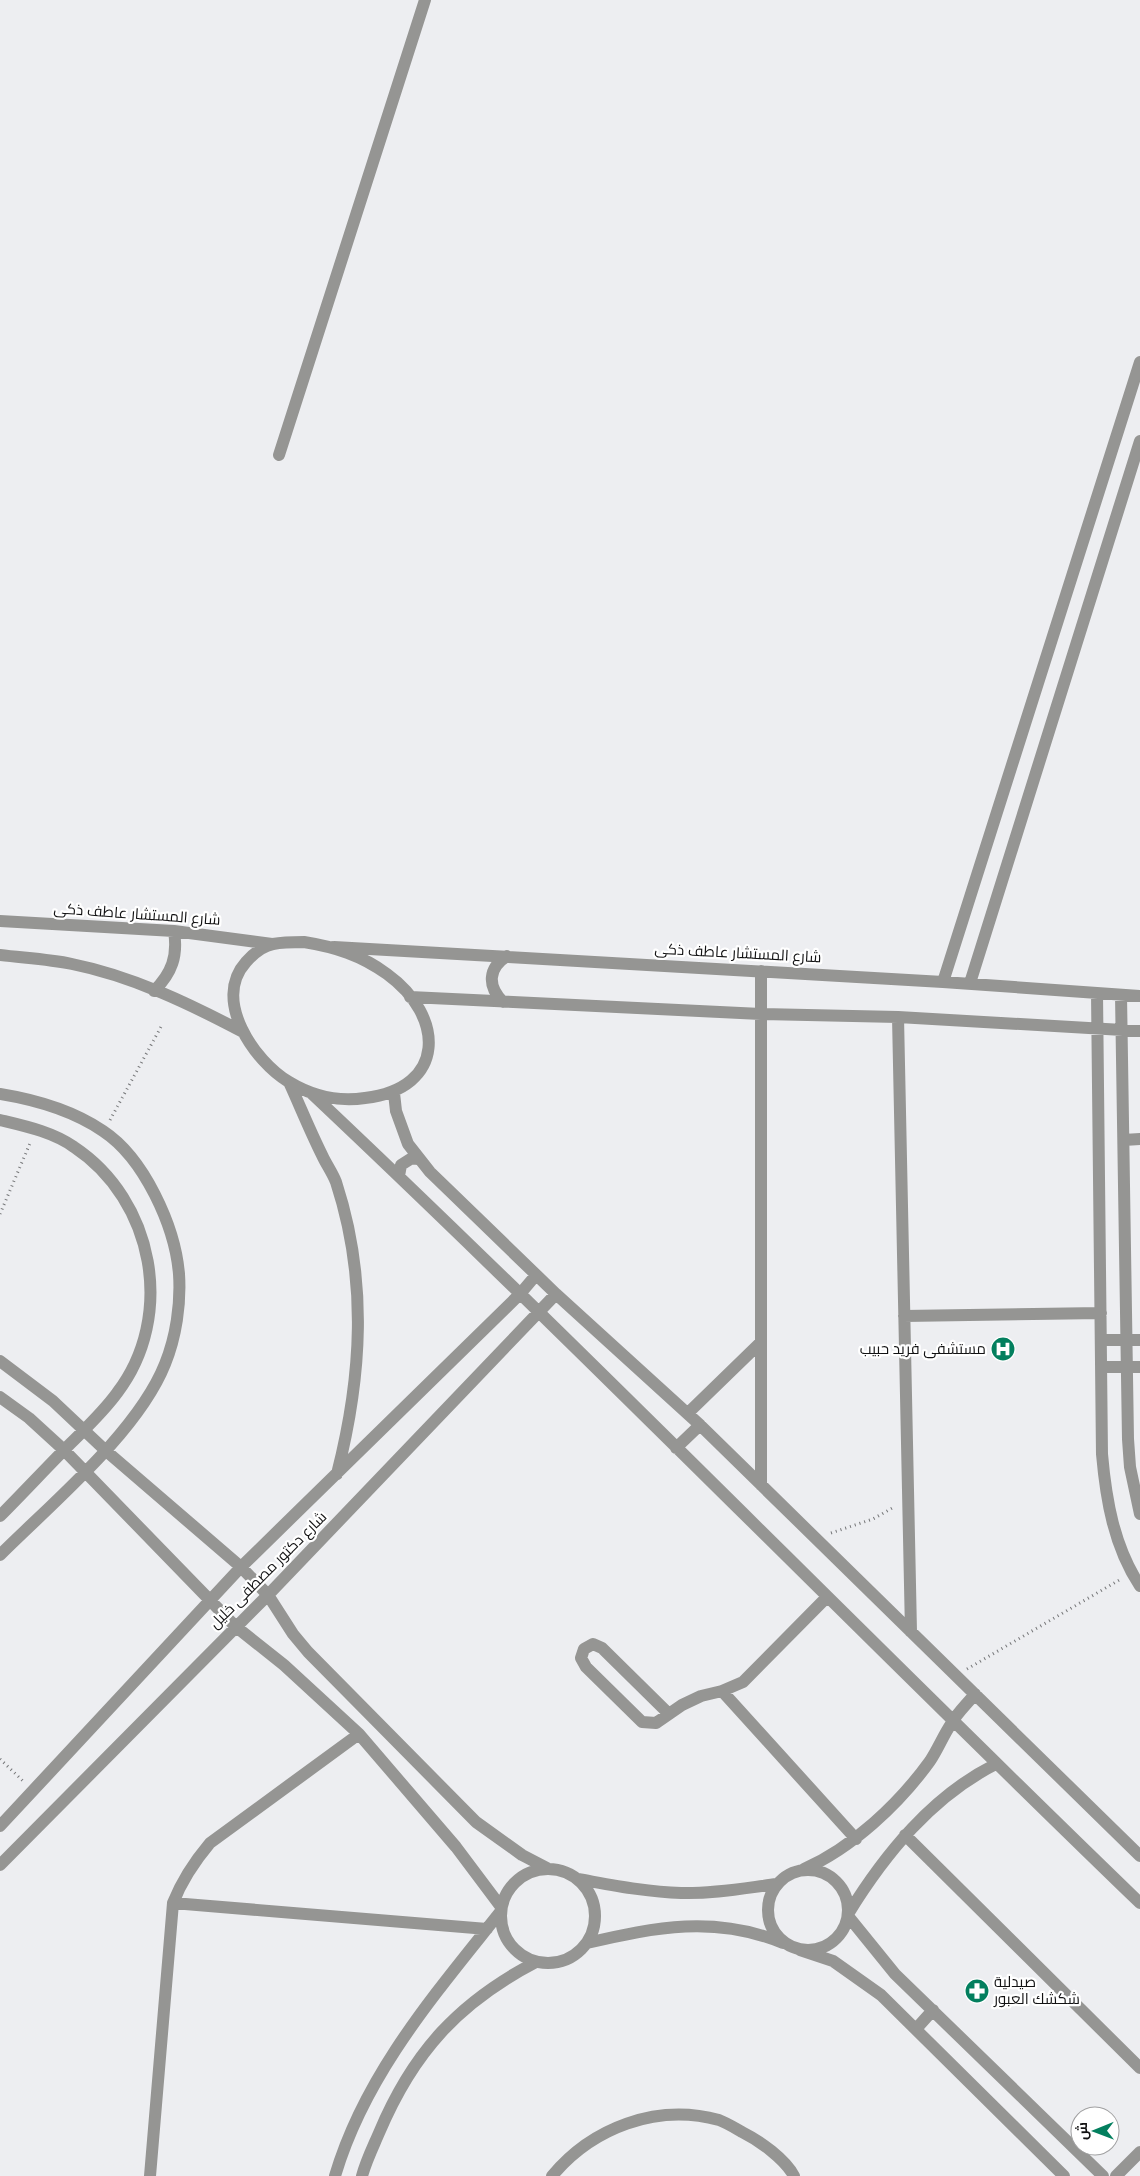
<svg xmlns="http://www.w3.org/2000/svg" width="1140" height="2176" font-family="Figtree,Cairo,sans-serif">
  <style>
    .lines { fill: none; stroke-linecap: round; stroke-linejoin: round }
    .path { stroke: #757678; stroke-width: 3; stroke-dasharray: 1 4; stroke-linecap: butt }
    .minor { stroke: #959593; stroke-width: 12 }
    .labels { text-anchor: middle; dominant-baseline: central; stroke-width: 4.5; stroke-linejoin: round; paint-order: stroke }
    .street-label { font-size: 15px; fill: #121213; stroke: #fff }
    .poi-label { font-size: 15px; fill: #121213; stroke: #fff; text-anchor: end }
  </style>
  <rect width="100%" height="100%" fill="#edeef1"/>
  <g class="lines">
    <path class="path" d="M 110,1120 L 162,1025
      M 0,1214 L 31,1141
      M 831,1533 L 873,1519 L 894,1507
      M 967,1669 L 1121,1579
      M 0,1759 L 23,1781"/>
    <path class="minor" d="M 279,455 L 425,0
      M 0,921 L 174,931 L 272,944
      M 304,942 C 335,947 361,955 387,974 C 445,1016 447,1088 365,1098 C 339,1102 312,1096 289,1082 C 254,1061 212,1000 246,962 C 253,954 262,946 273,944 C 283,942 294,942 304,942 Z
      M 334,947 L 943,982 L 1140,996
      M 0,955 C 24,958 48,959 72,964 C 132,976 190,1004 243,1032
      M 761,971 L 761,1485
      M 943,982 L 1140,362
      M 970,983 L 1140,441
      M 154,991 C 172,973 178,956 174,931
      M 1097,993 L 1102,1454 C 1106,1500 1114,1547 1140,1586
      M 1121,995 L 1128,1439 L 1130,1467 L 1140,1514
      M 410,997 L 761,1014 L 898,1017 L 1140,1031
      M 503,1002 C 487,986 488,968 507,956
      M 898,1017 L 911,1632
      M 289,1082 C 300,1106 310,1131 322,1155 C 326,1164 332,1172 336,1182 C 368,1280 362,1376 337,1474
      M 310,1092 C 591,1357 861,1634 1140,1903
      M 394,1093 L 396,1111 L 408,1144 L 430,1172 L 556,1294 L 700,1425 L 1140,1856
      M 0,1094 C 37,1100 72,1110 103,1131 C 144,1158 175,1226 179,1274 C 181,1304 176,1337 165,1364 C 138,1432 52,1503 0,1555
      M 0,1120 C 25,1126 53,1132 74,1147 C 154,1200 176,1316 117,1393 C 104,1411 87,1427 71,1443 C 47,1467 24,1492 0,1516
      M 1124,1140 L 1140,1139
      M 399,1176 L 401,1165 L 412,1158 L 418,1159
      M 904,1316 L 1101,1313
      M 1101,1340 L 1140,1340
      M 0,1361 L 53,1401 L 105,1450 L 241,1567 L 268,1595 L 293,1634 L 308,1652 L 476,1822 L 522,1855 L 547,1868
      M 1102,1367 L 1140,1367
      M 0,1397 L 29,1418 L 64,1450 L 235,1626 L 284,1665 L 359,1734 L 456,1847 L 501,1907
      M 688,1413 L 760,1343
      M 676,1448 L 700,1425
      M 722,1691 L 856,1839
      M 669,1714 L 602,1648 L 593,1644 L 584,1649 L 581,1658 L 586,1667 L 642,1722 L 656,1723 L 682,1705 L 701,1696 L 722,1691 L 743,1682 L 827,1597
      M 0,1826 L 241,1567 L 520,1294 L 536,1275
      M 905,1835 L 1140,2068
      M 0,1865 L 268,1595 L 556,1294
      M 804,1869 C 852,1848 899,1804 930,1761 C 938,1749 943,1736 951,1724 C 957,1713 967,1704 975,1694
      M501 1916a47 47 0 1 1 94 0a47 47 0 1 1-94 0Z
      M768 1910a40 40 0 1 1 80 0a40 40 0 1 1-80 0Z
      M 578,1879 C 612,1885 646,1892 681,1893 C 713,1894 745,1888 777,1884
      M 173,1903 L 487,1929
      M 848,1914 C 885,1854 932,1796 996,1764
      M 848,1916 L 895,1974 L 1103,2176
      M 587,1943 C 656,1927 715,1915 783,1943
      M 800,1950 L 833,1961 L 881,1995 L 1064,2176
      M 916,2029 L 933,2010
      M 150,2176 L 173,1903 C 182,1880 194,1862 210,1843 L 359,1734
      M 335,2176 C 365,2074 436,1993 501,1911
      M 362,2176 C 366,2161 373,2147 379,2133 C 413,2052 459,2002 536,1962
      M 552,2176 C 592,2128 656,2103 719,2120 C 727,2123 735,2128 742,2132 C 760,2141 785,2159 794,2176
      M 1116,2176 L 1140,2152"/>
  </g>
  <defs>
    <symbol id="hospital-disc" viewBox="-11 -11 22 22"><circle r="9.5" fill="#037f5e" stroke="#fff"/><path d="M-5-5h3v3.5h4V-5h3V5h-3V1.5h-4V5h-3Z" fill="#fff"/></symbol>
    <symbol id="pharmacy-disc" viewBox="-11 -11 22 22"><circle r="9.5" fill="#037f5e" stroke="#fff"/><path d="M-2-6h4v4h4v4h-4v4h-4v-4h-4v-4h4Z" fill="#fff"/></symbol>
  </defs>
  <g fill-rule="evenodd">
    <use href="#hospital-disc" x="989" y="1335" width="28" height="28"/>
    <use href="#pharmacy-disc" x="963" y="1977" width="28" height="28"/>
  </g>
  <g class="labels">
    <g class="street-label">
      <text transform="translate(137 914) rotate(4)">شارع المستشار عاطف ذكى</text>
      <text transform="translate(738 953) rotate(3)">شارع المستشار عاطف ذكى</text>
      <text transform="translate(268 1570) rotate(-45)">شارع دكتور مصطفى خليل</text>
    </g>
    <g class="poi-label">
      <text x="986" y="1349">مستشفى فريد حبيب</text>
      <text x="994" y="1982" text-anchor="start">صيدلية<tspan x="994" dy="17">شكشك العبور</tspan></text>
    </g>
  </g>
  <g transform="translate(1095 2131) rotate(269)"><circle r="24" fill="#ffffff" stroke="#a0a0a1"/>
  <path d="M0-4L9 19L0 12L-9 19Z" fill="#037f5e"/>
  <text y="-8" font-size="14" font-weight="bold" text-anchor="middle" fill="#121213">ش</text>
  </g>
</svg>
